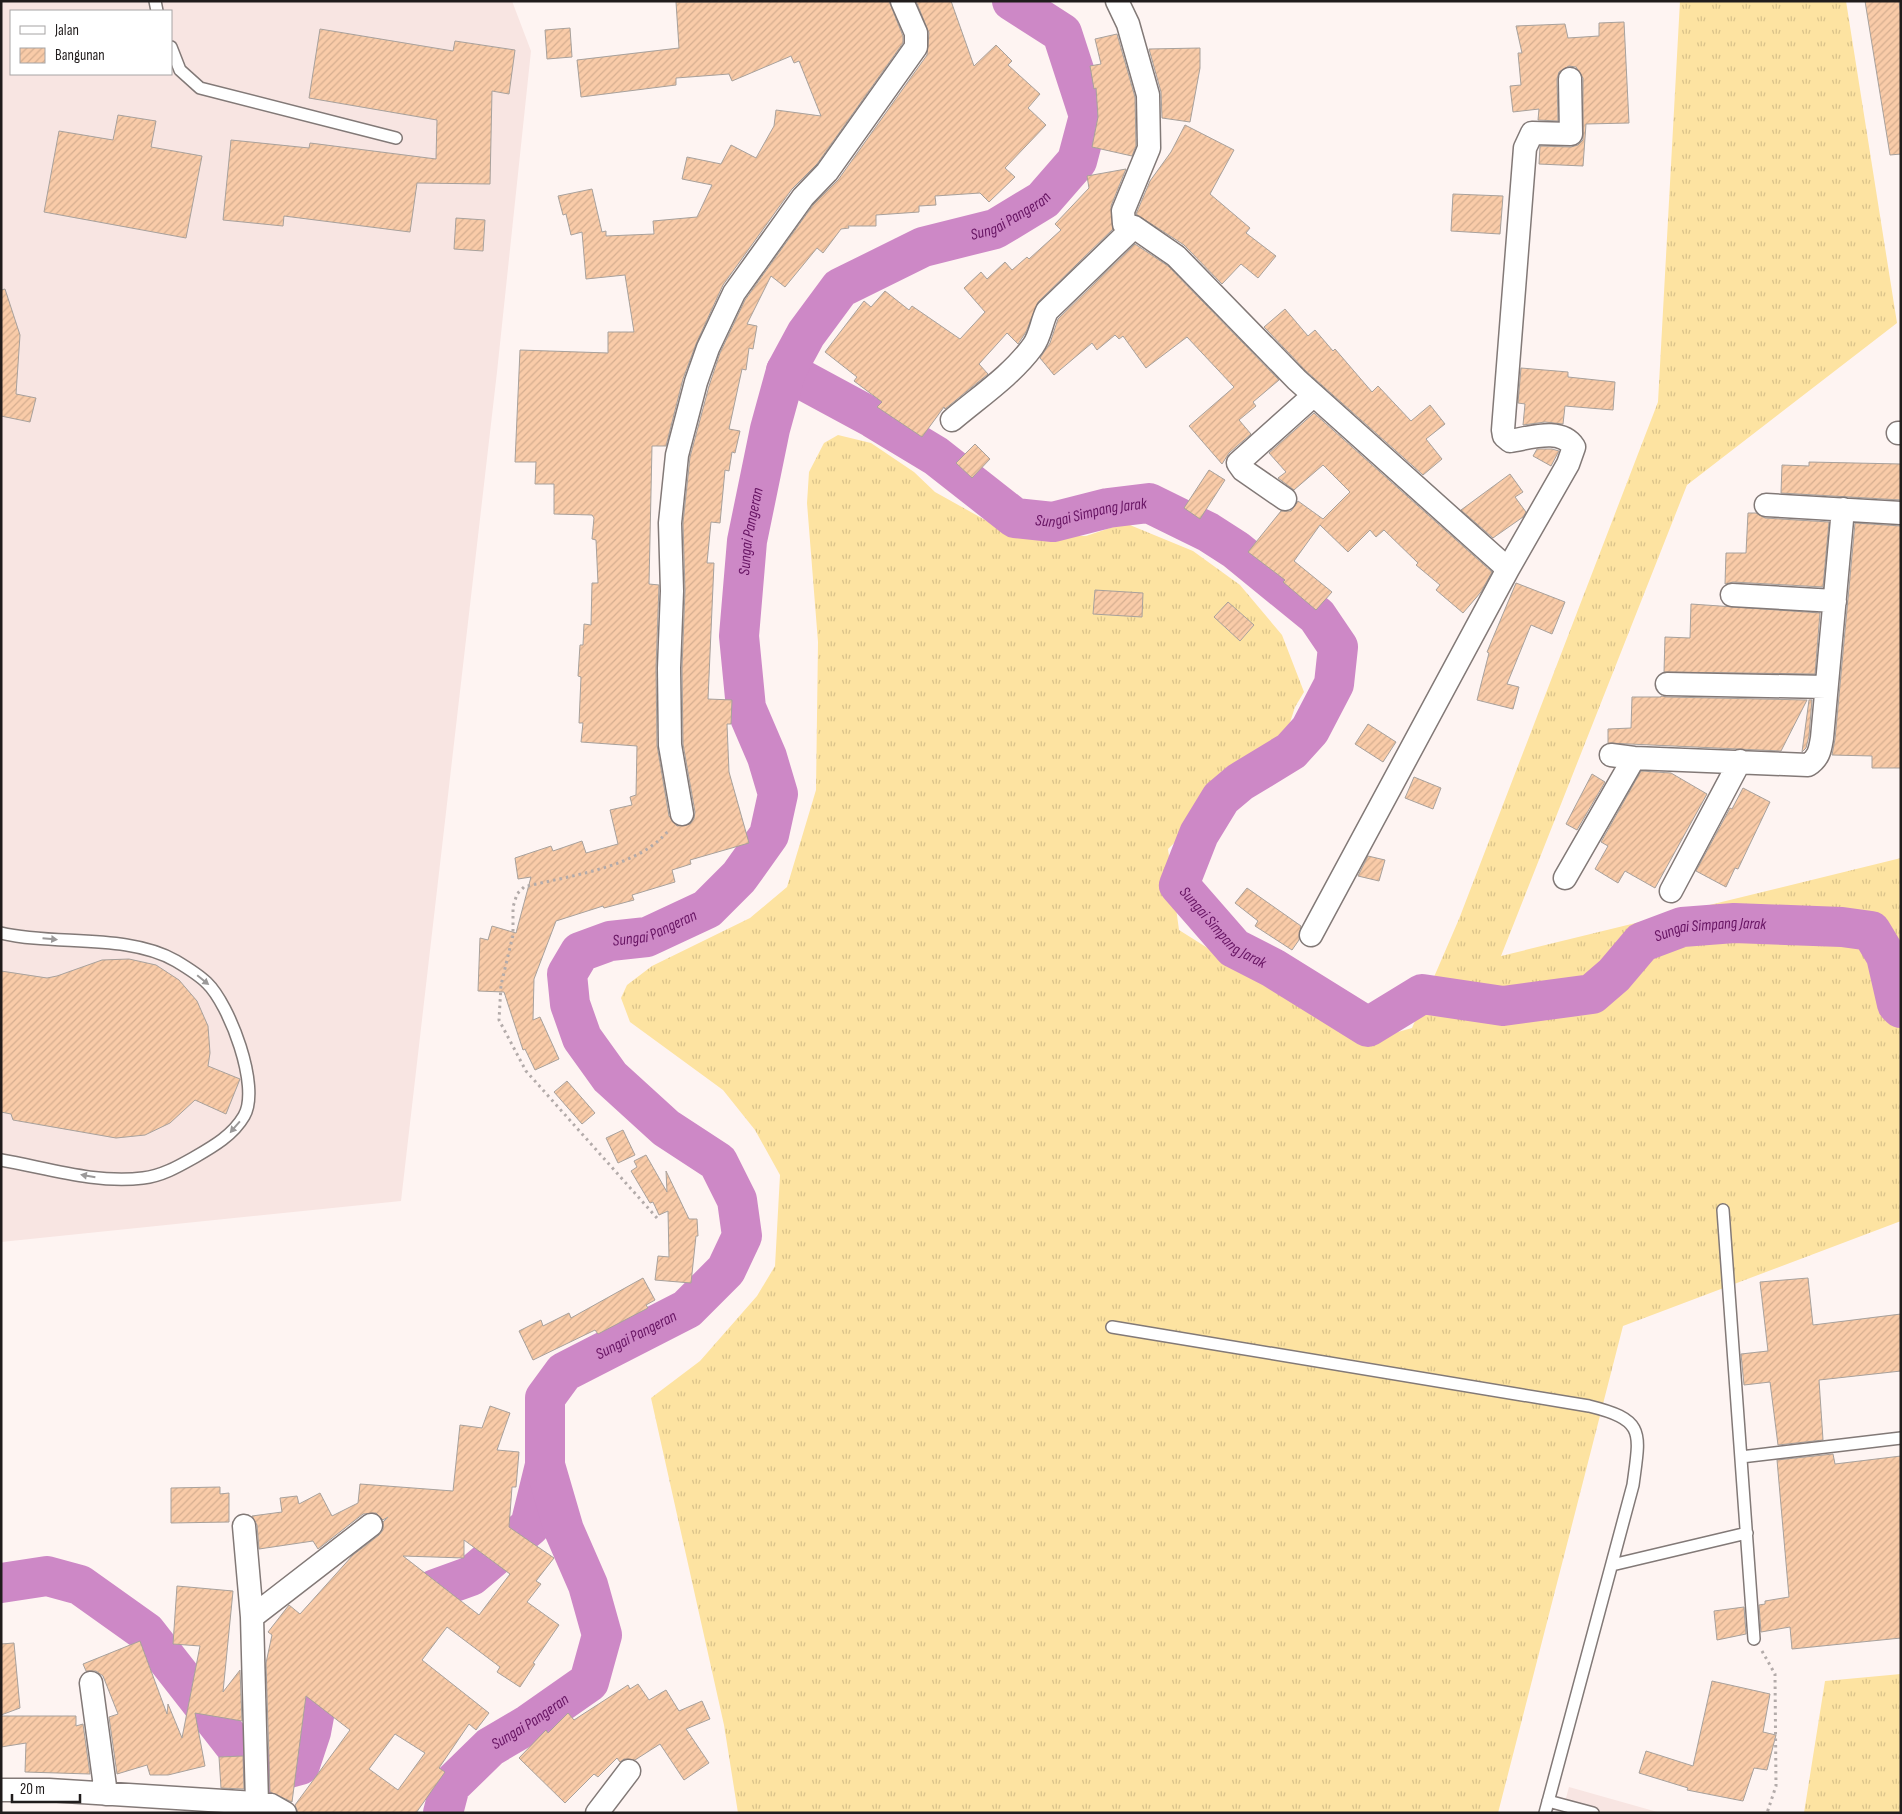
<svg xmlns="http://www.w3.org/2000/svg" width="1902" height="1814" font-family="'Sofia Sans Condensed',sans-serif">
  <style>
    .built { fill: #f8e5e2; fill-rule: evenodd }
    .grass { fill: url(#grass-tufts) }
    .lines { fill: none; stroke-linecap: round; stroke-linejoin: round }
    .river { stroke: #cd88c6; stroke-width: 40 }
    .building { fill: url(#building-hatch); stroke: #a8a19c; fill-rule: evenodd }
    .lane-casing { stroke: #827977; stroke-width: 14 }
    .street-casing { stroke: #827977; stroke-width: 25 }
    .path { stroke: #b3abaa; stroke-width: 3; stroke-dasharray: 2.5 4; stroke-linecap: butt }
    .lane { stroke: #fff; stroke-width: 11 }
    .street { stroke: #fff; stroke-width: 22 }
    .oneway { fill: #9b9999 }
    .labels { text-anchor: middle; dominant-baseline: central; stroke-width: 4; stroke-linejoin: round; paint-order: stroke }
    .water-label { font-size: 16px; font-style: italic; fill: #661362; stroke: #fff }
  </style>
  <defs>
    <pattern id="grass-tufts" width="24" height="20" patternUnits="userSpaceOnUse" patternTransform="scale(1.25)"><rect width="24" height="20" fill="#fde3a1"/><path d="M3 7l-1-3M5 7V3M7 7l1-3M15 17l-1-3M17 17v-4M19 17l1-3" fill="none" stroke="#d9c28a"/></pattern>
    <pattern id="building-hatch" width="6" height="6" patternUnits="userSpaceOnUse" patternTransform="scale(1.25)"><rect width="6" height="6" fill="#f9cba8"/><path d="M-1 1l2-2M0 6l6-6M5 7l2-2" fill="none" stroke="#d5ae90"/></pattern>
  </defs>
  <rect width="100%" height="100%" fill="#fef4f2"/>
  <path class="built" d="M 1,1 L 512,1 L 531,51 L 497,372 L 401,1201 L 1,1242 ZM 11,11 L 171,11 L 171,74 L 11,74 Z
    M 1569,1787 L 1661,1813 L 1562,1813 Z"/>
  <path class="grass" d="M 1680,1 L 1846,1 L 1897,323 L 1687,485 L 1501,956 L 1901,858 L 1901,1221 L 1623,1326 L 1498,1813 L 738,1813 L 724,1725 L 651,1398 L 700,1361 L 757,1296 L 775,1266 L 780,1175 L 755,1130 L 723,1090 L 630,1022 L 621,998 L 627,985 L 652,966 L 750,918 L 787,887 L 816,790 L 818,642 L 807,503 L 809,472 L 824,443 L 838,435 L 871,443 L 914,472 L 935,492 L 1012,535 L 1086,536 L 1125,523 L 1193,551 L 1240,585 L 1282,635 L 1304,692 L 1295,707 L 1286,735 L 1168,849 L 1179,930 L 1359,1043 L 1412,1028 L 1459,919 L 1658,402 Z
    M 1901,1674 L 1901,1813 L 1804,1813 L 1825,1681 Z"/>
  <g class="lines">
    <g class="river">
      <path id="s1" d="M 786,371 L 873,418 L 936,456 L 1015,518 L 1053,522 L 1108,508 L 1149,503 L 1208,532 L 1236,550 L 1317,616 L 1338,647 L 1334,684 L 1310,730 L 1291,751 L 1240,782 L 1221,798 L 1199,834 L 1179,885 L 1234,948 L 1273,968 L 1368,1027 L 1422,994 L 1503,1006 L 1592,994 L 1614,975 L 1642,942 L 1682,927 L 1734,923 L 1842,927 L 1871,931 L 1886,956 L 1897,1004 L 1901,1008"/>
      <path d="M 1,1583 L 47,1576 L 80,1585 L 146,1632 L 246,1760 L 271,1773 L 300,1765 L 311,1732 L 320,1684 L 338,1654"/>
      <path d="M 396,1615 L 435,1589 L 471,1576 L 530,1526 L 545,1465"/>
      <path id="s2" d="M 443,1813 L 450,1786 L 490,1747 L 529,1724 L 589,1682 L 602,1635 L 588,1585 L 564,1530 L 545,1465 L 545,1398 L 564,1372 L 687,1309 L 726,1270 L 742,1236 L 737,1200 L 718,1162 L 666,1128 L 610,1077 L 582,1038 L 570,1004 L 567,974 L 580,952 L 610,941 L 647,937 L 707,909 L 739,877 L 769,835 L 778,794 L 767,757 L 746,708 L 739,636 L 747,541 L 770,429 L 786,371 L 806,334 L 840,288 L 923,247 L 995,229 L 1043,200 L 1077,161 L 1089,116 L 1062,33 L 1012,1"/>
    </g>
  </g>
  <path class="building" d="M 889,1 L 903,36 L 903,43 L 817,164 L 792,189 L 723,285 L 696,344 L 683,379 L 666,446 L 652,446 L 649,584 L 659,585 L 656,668 L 657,745 L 669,816 L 677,826 L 690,824 L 694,819 L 695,812 L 683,744 L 682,668 L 685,591 L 683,523 L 690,457 L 709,386 L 720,353 L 745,300 L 813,205 L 838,180 L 927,55 L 929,33 L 916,1 L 951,1 L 974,66 L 996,45 L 1012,61 L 1008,65 L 1040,94 L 1028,108 L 1046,125 L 1005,168 L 1015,177 L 989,202 L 980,193 L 935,196 L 936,205 L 919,206 L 919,212 L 876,215 L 876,226 L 848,226 L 849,228 L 841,229 L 823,253 L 817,248 L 785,287 L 771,276 L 747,324 L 757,326 L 753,349 L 749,348 L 746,370 L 742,369 L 729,429 L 740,431 L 735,453 L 732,452 L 729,471 L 725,470 L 720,523 L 711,522 L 707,563 L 714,563 L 708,699 L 732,700 L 731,724 L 727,724 L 729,772 L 749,843 L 690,860 L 691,864 L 672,870 L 675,882 L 632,895 L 634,900 L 604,908 L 603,906 L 556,921 L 534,979 L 533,1020 L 540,1017 L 559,1059 L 535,1070 L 525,1049 L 523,1050 L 504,992 L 478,991 L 480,938 L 488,940 L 492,926 L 516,933 L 531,877 L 518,879 L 515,858 L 551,846 L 553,851 L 582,841 L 586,853 L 618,844 L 610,810 L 632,805 L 630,797 L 636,795 L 637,746 L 581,742 L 583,723 L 579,723 L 581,677 L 578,676 L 580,645 L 583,645 L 584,624 L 591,625 L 592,583 L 598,583 L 596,540 L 592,539 L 594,518 L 592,515 L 554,514 L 554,484 L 535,484 L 536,462 L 515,462 L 520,350 L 608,353 L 608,332 L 634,332 L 625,275 L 586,279 L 582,232 L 571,235 L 566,214 L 563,215 L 558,196 L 592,189 L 602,232 L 606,231 L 606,236 L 654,234 L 653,221 L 697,217 L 712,185 L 682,179 L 687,157 L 721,164 L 731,145 L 756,158 L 774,126 L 776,110 L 821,116 L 799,61 L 794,63 L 791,56 L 732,81 L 729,74 L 676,78 L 676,85 L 581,97 L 577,60 L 679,48 L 676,2 Z
    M 1865,1 L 1899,1 L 1901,16 L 1901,154 L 1890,155 Z
    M 1624,22 L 1629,123 L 1586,124 L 1583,166 L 1539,164 L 1540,146 L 1571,147 L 1578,145 L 1583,140 L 1583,78 L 1576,67 L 1569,66 L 1559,72 L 1557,79 L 1558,121 L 1538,120 L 1539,109 L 1513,112 L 1510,86 L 1521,85 L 1518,53 L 1522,53 L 1516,26 L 1565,24 L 1568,38 L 1599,36 L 1599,23 Z
    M 570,28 L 572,57 L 547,59 L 545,30 Z
    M 320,29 L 453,51 L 455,41 L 515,50 L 509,94 L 492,91 L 490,184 L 417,183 L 410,232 L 284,216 L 283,226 L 223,220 L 231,140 L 309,148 L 310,143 L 436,159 L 437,120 L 309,98 Z
    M 1117,34 L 1135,97 L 1136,146 L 1132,156 L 1092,147 L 1098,117 L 1096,88 L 1094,89 L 1090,66 L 1101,64 L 1095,39 Z
    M 1200,48 L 1200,68 L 1190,122 L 1162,118 L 1161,92 L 1149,49 Z
    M 118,115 L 156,121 L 151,147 L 202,156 L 186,238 L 44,212 L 59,131 L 113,140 Z
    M 1185,125 L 1234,150 L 1210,194 L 1250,228 L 1246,233 L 1276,256 L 1258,278 L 1241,264 L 1222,284 L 1184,245 L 1136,214 L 1150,181 L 1171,152 Z
    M 1126,169 L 1111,206 L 1113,229 L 1038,302 L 1026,332 L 1018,344 L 1007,333 L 979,364 L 988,374 L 945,409 L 944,407 L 922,437 L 877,407 L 882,402 L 854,381 L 857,377 L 825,352 L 864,301 L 871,307 L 885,291 L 909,310 L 912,306 L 960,339 L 985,312 L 964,288 L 981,272 L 987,279 L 1005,262 L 1012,270 L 1027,257 L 1029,259 L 1061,230 L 1055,224 L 1089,188 L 1087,176 Z
    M 1453,194 L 1503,196 L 1500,234 L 1451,231 Z
    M 456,218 L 485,220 L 483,251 L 454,249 Z
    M 1135,244 L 1168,266 L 1279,380 L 1253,402 L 1256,406 L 1239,420 L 1251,434 L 1229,453 L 1222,464 L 1189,426 L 1234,387 L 1187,337 L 1146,368 L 1123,336 L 1119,339 L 1115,335 L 1097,350 L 1092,343 L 1054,375 L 1040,358 L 1050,343 L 1058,319 Z
    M 5,289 L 20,335 L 16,394 L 36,398 L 30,422 L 1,416 L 1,290 Z
    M 1285,309 L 1308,336 L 1315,330 L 1333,351 L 1335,349 L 1372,392 L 1378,386 L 1411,421 L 1430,405 L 1445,424 L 1426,439 L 1442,459 L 1423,475 L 1306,371 L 1264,327 Z
    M 1521,368 L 1568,372 L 1568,377 L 1615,382 L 1613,410 L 1565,406 L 1563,424 L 1545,422 L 1523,425 L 1525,404 L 1518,403 Z
    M 1314,413 L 1492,572 L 1481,592 L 1463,613 L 1436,590 L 1440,585 L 1416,565 L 1418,563 L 1384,530 L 1376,537 L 1370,530 L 1348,552 L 1320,525 L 1294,561 L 1332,592 L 1316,610 L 1283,582 L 1285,580 L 1248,552 L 1281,511 L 1291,511 L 1298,501 L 1323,519 L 1350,492 L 1323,465 L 1294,490 L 1278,478 L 1286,472 L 1269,453 Z
    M 975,444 L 990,459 L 972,478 L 956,463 Z
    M 1537,449 L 1552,449 L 1559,451 L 1551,466 L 1533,456 Z
    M 1809,462 L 1901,464 L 1901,500 L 1781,493 L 1782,465 L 1809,466 Z
    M 1209,470 L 1225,480 L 1200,519 L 1184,508 Z
    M 1510,474 L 1523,492 L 1515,497 L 1526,512 L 1523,517 L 1493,538 L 1461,510 Z
    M 1748,513 L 1756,513 L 1765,518 L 1829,522 L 1823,587 L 1733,582 L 1725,584 L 1726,553 L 1746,553 Z
    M 1855,523 L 1901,526 L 1901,768 L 1872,768 L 1872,756 L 1832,755 L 1835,739 Z
    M 1516,583 L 1565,602 L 1552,634 L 1531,625 L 1507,684 L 1519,687 L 1513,709 L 1477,700 L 1489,653 L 1487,652 Z
    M 1095,590 L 1143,593 L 1142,617 L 1093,614 Z
    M 1228,602 L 1254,625 L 1240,641 L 1214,617 Z
    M 1691,604 L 1820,613 L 1815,674 L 1664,672 L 1665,637 L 1690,638 Z
    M 1661,696 L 1667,697 L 1807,700 L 1781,751 L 1608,743 L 1608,729 L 1631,728 L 1632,697 L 1661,697 Z
    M 1809,700 L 1812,700 L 1809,736 L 1806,748 L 1802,752 Z
    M 1368,724 L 1396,742 L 1383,762 L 1355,744 Z
    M 1641,771 L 1671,773 L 1707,794 L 1655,888 L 1625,871 L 1618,883 L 1595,869 L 1608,846 L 1601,842 Z
    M 1592,774 L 1605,782 L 1577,830 L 1566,824 Z
    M 1414,777 L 1441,788 L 1433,809 L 1405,798 Z
    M 1743,788 L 1770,802 L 1738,869 L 1735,868 L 1726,887 L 1696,871 L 1730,808 L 1732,809 Z
    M 1368,856 L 1385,860 L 1379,881 L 1358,876 Z
    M 1247,888 L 1301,926 L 1299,940 L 1292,950 L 1255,926 L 1258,921 L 1235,903 Z
    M 129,959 L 156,965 L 179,980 L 197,1001 L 208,1026 L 210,1053 L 208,1066 L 240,1079 L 226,1114 L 195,1100 L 170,1123 L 145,1135 L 116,1138 L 13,1120 L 11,1114 L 1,1112 L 1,971 L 47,978 L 57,976 L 102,960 Z
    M 567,1081 L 595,1113 L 582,1124 L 554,1092 Z
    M 623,1130 L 635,1155 L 618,1163 L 606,1138 Z
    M 646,1155 L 667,1192 L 666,1171 L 689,1219 L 697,1219 L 698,1236 L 696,1236 L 691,1283 L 655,1280 L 658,1256 L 669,1257 L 668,1211 L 659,1215 L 653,1202 L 650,1203 L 631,1171 L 637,1167 L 634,1161 Z
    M 643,1278 L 655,1300 L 646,1305 L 648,1308 L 598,1334 L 595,1330 L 533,1360 L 519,1331 L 541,1320 L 543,1326 L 569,1313 L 571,1318 Z
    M 1808,1278 L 1813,1325 L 1901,1314 L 1901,1371 L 1819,1380 L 1823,1440 L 1778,1445 L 1770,1382 L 1744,1385 L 1741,1354 L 1768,1351 L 1760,1282 Z
    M 490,1406 L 510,1413 L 497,1450 L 519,1452 L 516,1487 L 512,1487 L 509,1527 L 554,1558 L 536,1581 L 541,1584 L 527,1602 L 559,1625 L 533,1663 L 535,1664 L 520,1687 L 497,1672 L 500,1667 L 447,1627 L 422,1660 L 489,1713 L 476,1730 L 469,1724 L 439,1768 L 445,1772 L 416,1813 L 298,1813 L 295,1805 L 350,1730 L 306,1696 L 292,1802 L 270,1792 L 266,1663 L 272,1635 L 268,1632 L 289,1605 L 300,1614 L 353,1555 L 379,1535 L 383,1530 L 383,1522 L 388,1517 L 383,1520 L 376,1513 L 363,1514 L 318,1549 L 313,1541 L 259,1549 L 257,1525 L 252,1516 L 282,1512 L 280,1498 L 297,1496 L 299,1504 L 320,1493 L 332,1516 L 358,1503 L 360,1484 L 453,1491 L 460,1425 L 482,1428 ZM 464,1540 L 510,1574 L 479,1615 L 403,1556 L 464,1558 ZM 395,1734 L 425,1753 L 398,1790 L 369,1769 Z
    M 1833,1454 L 1835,1464 L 1901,1456 L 1901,1638 L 1792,1649 L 1790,1627 L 1761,1632 L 1759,1605 L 1765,1604 L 1765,1601 L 1789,1597 L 1777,1460 Z
    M 220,1487 L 220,1494 L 229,1493 L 229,1522 L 171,1523 L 171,1488 Z
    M 177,1586 L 233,1591 L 223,1692 L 240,1670 L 242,1721 L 195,1713 L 205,1766 L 168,1775 L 150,1775 L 147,1765 L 117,1774 L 109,1717 L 118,1714 L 103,1676 L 96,1671 L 86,1671 L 83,1664 L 140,1641 L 167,1714 L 168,1704 L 182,1738 L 200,1646 L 173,1644 Z
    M 1744,1607 L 1746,1634 L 1717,1640 L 1714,1611 Z
    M 14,1643 L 20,1708 L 1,1715 L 1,1644 Z
    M 1712,1681 L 1770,1694 L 1763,1732 L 1776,1735 L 1767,1770 L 1754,1768 L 1743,1801 L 1687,1790 L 1688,1788 L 1639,1773 L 1646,1751 L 1693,1766 Z
    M 638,1684 L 649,1700 L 666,1690 L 679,1711 L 702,1701 L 710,1719 L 686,1729 L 709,1763 L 684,1780 L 660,1744 L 635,1760 L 624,1759 L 620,1762 L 617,1758 L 598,1777 L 594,1774 L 565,1803 L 519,1758 L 546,1730 L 548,1733 L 568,1713 L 574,1720 L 628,1685 L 630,1689 Z
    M 1,1716 L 76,1716 L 76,1726 L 83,1724 L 90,1774 L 25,1772 L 26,1743 L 1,1747 Z
    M 243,1756 L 244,1789 L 221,1788 L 219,1757 Z"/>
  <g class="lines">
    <defs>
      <path id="lane" d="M 155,1 L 157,11
        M 171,47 L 180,70 L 200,88 L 396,138
        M 1,933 C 55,946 127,933 176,961 C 186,967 199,975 207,983 C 229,1004 261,1087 244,1116 C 233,1135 214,1146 195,1157 C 179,1166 162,1176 143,1178 C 96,1184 47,1168 1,1160
        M 1723,1210 L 1754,1639
        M 1112,1327 L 1589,1406 C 1646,1420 1640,1432 1633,1485 L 1545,1813
        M 1741,1457 L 1901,1438
        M 1612,1565 L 1747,1533
        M 1548,1801 L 1593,1813"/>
      <path id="street" d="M 1117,1 L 1128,24 L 1148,95 L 1149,148 L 1123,211 L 1124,224 L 1134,227 L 1176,256 L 1297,380 L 1508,569 L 1311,935
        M 952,420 C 979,397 1012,375 1033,346 C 1041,335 1041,323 1047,311 L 1134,227
        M 1898,433 L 1901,433
        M 1285,499 L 1243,470 L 1238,463 L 1314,395
        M 1766,505 L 1901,513
        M 1508,569 L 1568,464 L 1574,447 C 1561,427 1530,438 1510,441 L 1504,436 L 1503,430 L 1525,148 L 1532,133 L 1571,134 L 1570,79
        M 1732,595 L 1835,601
        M 1667,684 L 1826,687
        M 1611,755 L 1634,758 L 1808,765 C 1819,758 1820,750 1822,738 L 1843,509
        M 682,814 L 670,745 L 669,668 L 672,591 L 670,523 L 677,455 L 696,382 L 708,348 L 734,293 L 803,197 L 827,172 L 916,47 L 916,33 L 902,1
        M 1565,878 L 1634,758
        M 1671,891 L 1740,761
        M 244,1526 L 252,1617
        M 91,1683 L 106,1794
        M 1,1790 L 49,1790 L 257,1803 L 271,1805 L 285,1813
        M 257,1803 L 252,1617 L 371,1525
        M 597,1813 L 629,1771"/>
    </defs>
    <use href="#lane" class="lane-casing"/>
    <use href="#street" class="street-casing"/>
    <path class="path" d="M 657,1218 L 526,1071 L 499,1020 L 501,985 L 513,935 L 513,907 L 517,894 L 524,887 C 571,875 638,868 669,830
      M 1762,1651 L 1775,1674 L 1776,1786 L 1767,1813"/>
    <use href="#lane" class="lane"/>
    <use href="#street" class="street"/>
  </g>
  <defs><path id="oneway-solid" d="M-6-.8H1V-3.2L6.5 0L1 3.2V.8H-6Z" transform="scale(1.25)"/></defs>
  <g class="oneway">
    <use href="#oneway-solid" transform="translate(50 939) rotate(5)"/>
    <use href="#oneway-solid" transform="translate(203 980) rotate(39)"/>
    <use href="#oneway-solid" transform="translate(235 1127) rotate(131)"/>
    <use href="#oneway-solid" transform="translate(88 1176) rotate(-170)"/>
  </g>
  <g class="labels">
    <g class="water-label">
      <text stroke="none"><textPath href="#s2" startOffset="2111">Sungai Pangeran</textPath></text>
      <text stroke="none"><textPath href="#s1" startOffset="350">Sungai Simpang Jarak</textPath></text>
      <text stroke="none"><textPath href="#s2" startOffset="1661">Sungai Pangeran</textPath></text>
      <text stroke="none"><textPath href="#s1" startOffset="1011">Sungai Simpang Jarak</textPath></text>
      <text stroke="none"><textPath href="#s2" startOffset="1196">Sungai Pangeran</textPath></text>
      <text stroke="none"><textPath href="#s1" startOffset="1566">Sungai Simpang Jarak</textPath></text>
      <text stroke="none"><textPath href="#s2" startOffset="611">Sungai Pangeran</textPath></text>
      <text stroke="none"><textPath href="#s2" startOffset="131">Sungai Pangeran</textPath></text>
    </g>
  </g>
  <rect width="1902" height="1814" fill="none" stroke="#201c1c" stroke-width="5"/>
  <rect x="10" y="10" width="162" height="65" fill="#ffffff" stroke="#a6a4a4"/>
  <rect x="20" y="26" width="25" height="8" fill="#ffffff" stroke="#a6a4a4"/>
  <text x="55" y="35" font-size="15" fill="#201c1c">Jalan</text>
  <rect x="20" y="48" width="25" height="15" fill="url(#building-hatch)" stroke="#a6a4a4"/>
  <text x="55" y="60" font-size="15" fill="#201c1c">Bangunan</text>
  <path d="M12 1794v8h68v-8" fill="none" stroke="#201c1c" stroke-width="2.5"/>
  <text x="20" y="1794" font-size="15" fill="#201c1c" stroke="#ffffff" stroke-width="4" paint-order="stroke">20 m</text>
</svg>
